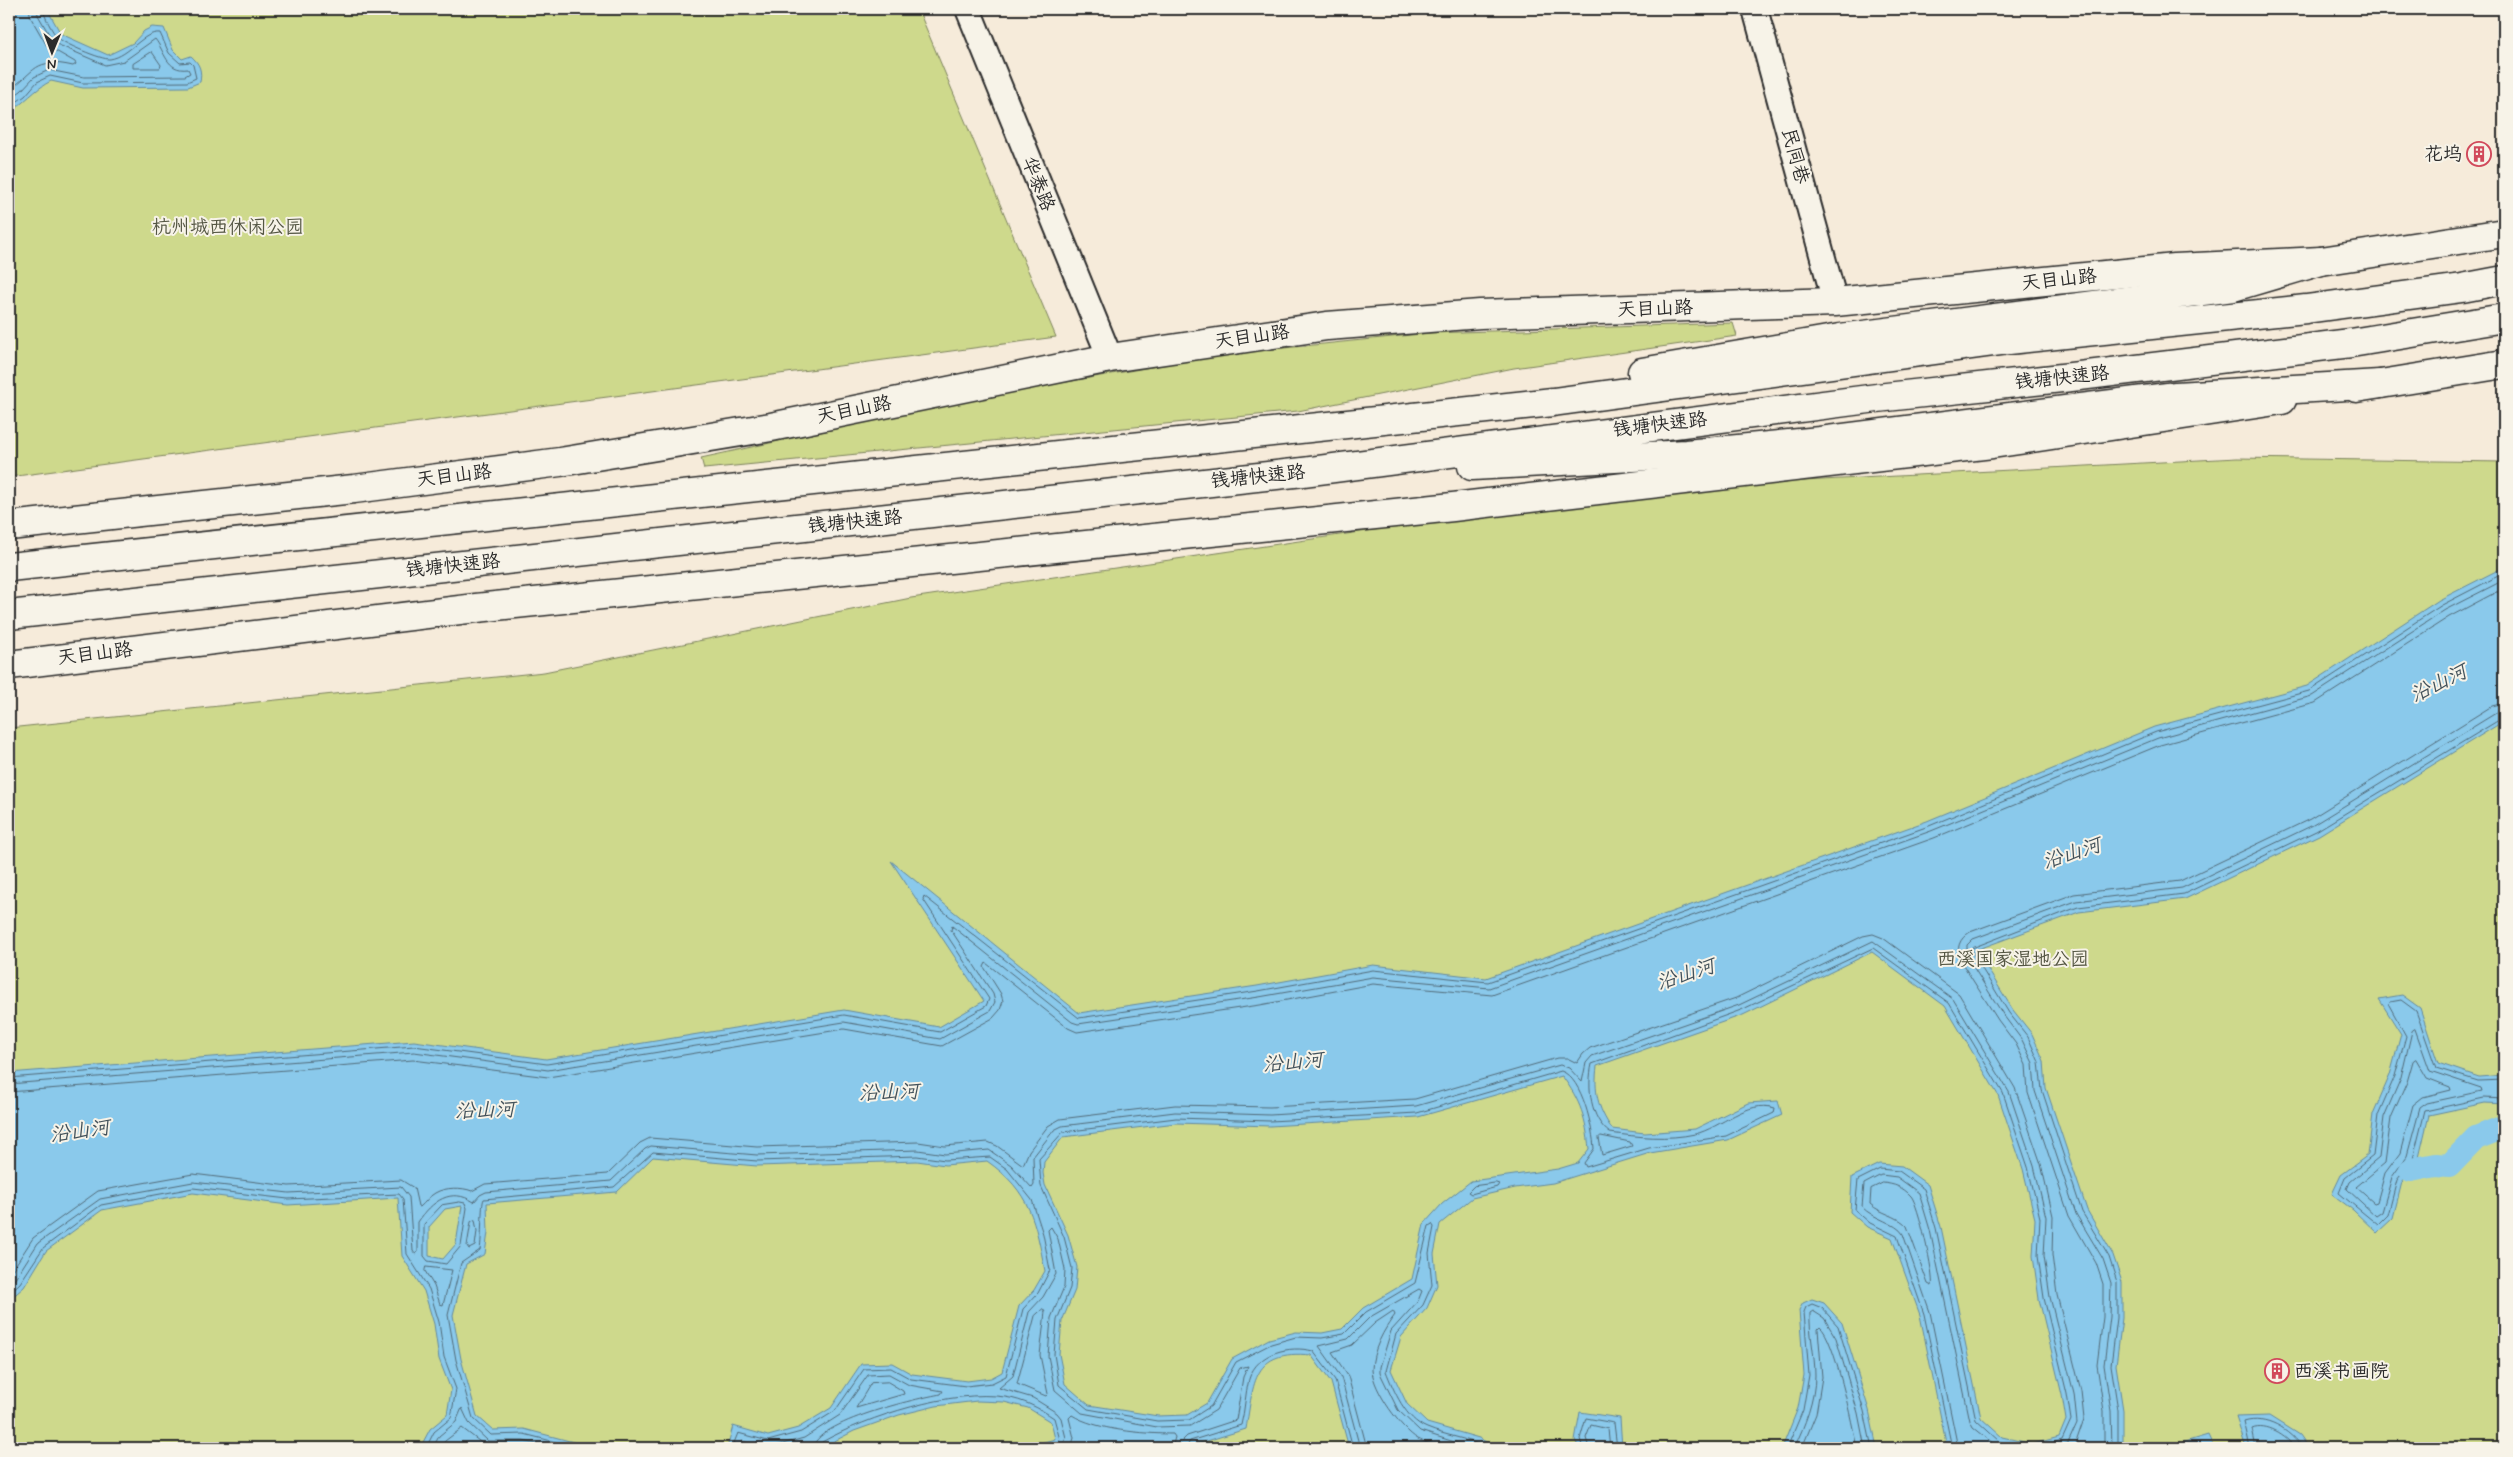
<svg xmlns="http://www.w3.org/2000/svg" width="2513" height="1457" font-family="Mynerve,'LXGW WenKai TC',sans-serif">
  <style>
    .green { fill: #ced98c; stroke: #7c825c }
    .water { fill: #8ac9eb; stroke: #648a9e; fill-rule: evenodd }
    .lines { fill: none; stroke-linecap: round; stroke-linejoin: round }
    .shore { stroke: #516a78; stroke-width: 1 }
    .canal { stroke: #8ac9eb; stroke-width: 24 }
    .minor-casing { stroke: #2b2b2b; stroke-width: 28 }
    .major-casing { stroke: #2b2b2b; stroke-width: 31 }
    .highway-casing { stroke: #2b2b2b; stroke-width: 31 }
    .minor { stroke: #f7f3e8; stroke-width: 24 }
    .major { stroke: #f7f3e8; stroke-width: 28 }
    .highway { stroke: #f7f3e8; stroke-width: 28 }
    .labels { text-anchor: middle; dominant-baseline: central; stroke-width: 4; stroke-linejoin: round; paint-order: stroke }
    .poi-label { font-size: 19px; fill: #2b2b2b; stroke: #f7f3e8; text-anchor: end }
    .street-label { font-size: 19px; fill: #2b2b2b; stroke: #f7f3e8 }
    .park-label { font-size: 19px; fill: #545643; stroke: #f7f3e8 }
    .water-label { font-size: 20px; font-style: italic; fill: #43525b; stroke: #f7f3e8 }
  </style>
  <rect width="100%" height="100%" fill="#f6ebda"/>
  <filter id="ink" filterUnits="userSpaceOnUse"><feTurbulence type="fractalNoise" baseFrequency=".02" numOctaves="2"/><feDisplacementMap in="SourceGraphic" scale="10" xChannelSelector="R" yChannelSelector="G"/><feConvolveMatrix kernelMatrix="1 2 1 2 8 2 1 2 1" color-interpolation-filters="sRGB"/></filter>
  <g filter="url(#ink)">
    <path class="green" d="M 9,9 L 918,9 L 1056,337 L 9,477 Z
      M 1733,323 L 1737,336 L 1514,368 L 1298,411 L 704,469 L 701,458 L 981,397 L 1225,354 L 1431,333 Z
      M 2237,458 L 2504,462 L 2504,1448 L 9,1448 L 9,728 L 544,672 L 911,598 L 1653,489 Z"/>
    <path class="water" d="M 9,9 L 47,9 L 61,34 L 108,55 L 133,43 L 144,31 L 152,27 L 164,28 L 173,50 L 182,59 L 191,56 C 200,64 202,71 200,82 L 188,87 L 83,88 L 51,81 C 35,89 24,103 9,113 Z
      M 2504,567 L 2504,721 L 2319,835 L 2185,899 L 2079,912 L 1976,950 L 2013,1010 L 2032,1034 L 2044,1061 L 2046,1088 L 2087,1210 L 2113,1255 L 2122,1282 L 2122,1318 L 2116,1365 L 2123,1410 L 2123,1448 L 1947,1448 L 1920,1315 L 1892,1238 L 1867,1227 L 1850,1212 L 1852,1177 L 1879,1164 L 1902,1166 L 1928,1185 L 1941,1227 L 1981,1418 L 2002,1437 L 2033,1444 L 2059,1437 L 2066,1420 L 2062,1395 L 2039,1299 L 2033,1256 L 2035,1219 L 2023,1169 L 1998,1095 L 1945,1006 L 1872,952 L 1743,1015 L 1597,1066 C 1594,1091 1597,1107 1612,1129 L 1645,1133 L 1695,1129 L 1748,1103 L 1778,1101 L 1782,1115 L 1728,1140 L 1650,1153 L 1553,1183 L 1515,1188 L 1472,1198 L 1440,1224 L 1434,1254 L 1437,1285 L 1427,1308 L 1401,1337 L 1391,1370 L 1407,1404 L 1427,1423 L 1479,1438 L 1497,1448 L 1349,1448 L 1331,1382 L 1311,1355 C 1252,1349 1254,1382 1246,1429 L 1184,1448 L 1022,1448 L 1055,1439 L 1051,1422 L 1028,1408 L 1004,1402 L 977,1401 L 936,1406 L 899,1415 L 854,1431 L 821,1448 L 727,1448 L 733,1426 L 768,1436 L 798,1428 L 831,1408 L 861,1364 L 892,1363 L 912,1374 L 967,1381 L 991,1378 L 1002,1372 L 1019,1306 L 1034,1290 L 1045,1271 C 1035,1221 1031,1192 987,1161 L 945,1165 L 917,1161 L 757,1166 L 653,1157 L 617,1192 L 487,1203 L 488,1232 L 485,1254 L 466,1264 L 453,1315 L 461,1359 L 477,1416 L 493,1430 L 524,1429 L 596,1448 L 420,1448 L 430,1429 L 447,1415 L 451,1390 L 439,1359 L 434,1324 L 424,1291 L 402,1256 L 398,1198 L 288,1205 L 193,1193 L 102,1210 L 46,1251 L 24,1287 L 9,1300 L 9,1073 L 414,1041 L 546,1059 L 844,1010 L 939,1027 L 984,1001 L 891,861 L 1079,1013 L 1257,986 L 1373,965 L 1486,978 L 1927,821 L 2154,727 L 2307,686 L 2439,600 ZM 1562,1076 C 1581,1101 1586,1119 1589,1149 L 1578,1163 L 1558,1169 L 1471,1181 L 1442,1204 L 1424,1224 L 1412,1279 L 1363,1308 L 1342,1329 L 1322,1333 L 1296,1332 L 1269,1339 L 1232,1359 L 1207,1403 L 1187,1415 L 1158,1416 L 1089,1405 L 1065,1384 L 1059,1354 L 1062,1321 L 1075,1290 L 1077,1267 L 1068,1235 L 1045,1185 L 1043,1173 L 1044,1162 L 1063,1137 L 1176,1123 L 1270,1126 L 1418,1117 ZM 462,1206 L 456,1244 L 443,1259 L 429,1256 L 429,1227 L 445,1209 Z
      M 2402,995 L 2420,1008 L 2438,1063 L 2479,1077 L 2504,1075 L 2504,1104 L 2485,1103 L 2429,1115 L 2418,1162 L 2402,1182 L 2393,1218 L 2377,1233 L 2353,1210 L 2332,1194 L 2341,1175 L 2368,1155 L 2373,1114 L 2390,1075 L 2401,1034 L 2379,999 Z
      M 1812,1299 L 1824,1303 L 1842,1323 L 1869,1410 L 1877,1448 L 1782,1448 L 1798,1408 L 1804,1375 L 1799,1310 L 1803,1303 Z
      M 1580,1412 L 1620,1418 L 1622,1448 L 1579,1448 L 1575,1440 Z
      M 2269,1416 L 2299,1435 L 2308,1448 L 2246,1448 L 2236,1417 Z
      M 2208,1435 L 2214,1448 L 2182,1448 L 2181,1443 Z"/>
    <g class="lines">
      <path class="shore" d="M 152,52 L 161,65 L 160,68 L 133,68 L 133,64 Z
        M 9,90 C 37,71 33,57 73,66 L 76,64 L 75,62 L 47,46 L 31,18 L 29,9
        M 9,99 L 21,91 L 34,77 L 49,70 L 84,77 L 185,76 L 190,73 L 188,69 C 166,72 165,51 155,39 L 124,61 L 105,65 L 54,43 L 38,15 L 37,9
        M 9,107 L 25,96 L 37,82 L 50,76 L 83,83 L 187,82 L 196,78 L 193,65 L 190,62 L 180,63 L 169,53 L 160,33 C 143,31 130,56 110,59 C 102,60 62,43 57,37 C 52,31 44,16 43,9
        M 2415,1029 L 2430,1071 L 2481,1088 L 2482,1091 L 2427,1103 L 2420,1108 L 2407,1156 L 2392,1177 L 2382,1212 L 2376,1216 L 2347,1189 L 2350,1182 L 2379,1158 L 2384,1117 L 2401,1078 L 2412,1031 Z
        M 2416,1059 L 2427,1078 L 2450,1087 L 2451,1090 L 2423,1097 L 2413,1105 L 2400,1153 L 2385,1173 L 2377,1202 L 2374,1203 L 2356,1187 L 2385,1163 L 2391,1118 L 2407,1082 L 2413,1061 Z
        M 9,1078 L 414,1046 L 547,1064 L 844,1015 L 940,1032 L 986,1006 L 989,999 L 923,899 L 924,896 L 1079,1018 L 1258,991 L 1373,970 L 1488,982 L 1929,826 L 2156,732 L 2309,691 L 2442,605 L 2504,573
        M 2504,1080 L 2478,1081 L 2436,1068 L 2416,1011 L 2401,1000 L 2390,1002 L 2389,1005 L 2406,1036 L 2395,1076 L 2378,1115 L 2373,1156 L 2345,1178 L 2339,1193 L 2378,1225 L 2388,1215 L 2397,1180 L 2413,1159 L 2425,1111 L 2484,1098 L 2504,1099
        M 9,1084 L 414,1052 L 548,1070 L 844,1022 L 940,1039 L 990,1011 L 995,1002 L 993,994 L 951,930 L 952,926 L 1072,1022 L 1078,1024 L 1259,997 L 1373,977 L 1489,988 L 1931,831 L 2158,738 L 2312,696 L 2445,610 L 2504,580
        M 9,1092 L 413,1060 L 548,1077 L 844,1029 L 942,1046 L 993,1018 L 1000,1010 L 1003,1001 L 1001,994 L 984,967 L 986,963 L 1068,1028 L 1077,1032 L 1260,1005 L 1373,984 L 1492,995 L 1934,838 L 2160,745 L 2315,703 L 2449,617 L 2504,588
        M 1601,1136 L 1630,1142 L 1632,1146 L 1602,1155 L 1599,1138 Z
        M 1496,1183 L 1499,1184 L 1497,1187 L 1471,1194 L 1468,1192 L 1474,1186 Z
        M 1883,1183 C 1894,1184 1903,1187 1911,1196 C 1918,1203 1935,1277 1932,1286 L 1928,1284 L 1907,1226 C 1897,1215 1881,1214 1870,1204 L 1871,1189 Z
        M 460,1202 L 465,1203 L 467,1208 L 461,1246 L 446,1264 L 428,1261 L 424,1256 L 424,1224 L 442,1205 Z
        M 475,1220 L 477,1231 L 475,1246 L 469,1249 L 467,1246 L 471,1222 Z
        M 426,1267 L 452,1270 L 443,1305 L 440,1304 L 434,1286 L 425,1271 Z
        M 9,1275 L 33,1238 L 98,1191 L 193,1174 L 289,1186 L 401,1180 L 414,1188 L 418,1206 L 420,1207 C 425,1203 429,1196 435,1193 C 445,1187 462,1187 472,1191 L 485,1184 L 608,1174 L 640,1143 L 650,1138 L 757,1147 L 918,1142 L 945,1146 L 988,1142 L 997,1146 L 1023,1165 L 1029,1151 L 1048,1126 L 1060,1119 L 1175,1105 L 1270,1107 L 1415,1099 L 1557,1058 L 1567,1058 L 1577,1063 L 1583,1054 L 1590,1048 L 1736,998 L 1863,936 L 1873,934 L 1883,938 L 1959,994 L 2015,1088 L 2041,1164 L 2053,1216 L 2052,1255 L 2057,1295 L 2081,1391 L 2084,1419 L 2074,1448
        M 9,1285 L 15,1279 L 38,1243 L 100,1199 L 193,1182 L 289,1193 L 401,1187 L 409,1197 L 413,1251 L 415,1254 L 418,1252 L 418,1222 C 432,1201 451,1187 474,1202 L 480,1195 L 486,1192 L 611,1181 L 645,1149 L 651,1146 L 757,1155 L 918,1150 L 945,1154 L 989,1150 L 1011,1165 L 1032,1188 L 1034,1185 L 1033,1157 L 1054,1130 L 1062,1126 L 1175,1112 L 1270,1115 L 1416,1106 L 1560,1065 L 1569,1068 L 1582,1082 L 1586,1063 L 1592,1056 L 1739,1005 L 1873,941 L 1953,999 L 2009,1092 L 2034,1166 L 2046,1217 L 2044,1256 L 2050,1297 L 2074,1394 L 2077,1423 L 2068,1443 L 2060,1448
        M 9,1293 L 20,1283 L 43,1248 L 101,1205 L 193,1188 L 288,1199 L 399,1194 L 403,1199 L 407,1254 L 429,1289 L 439,1322 L 444,1357 L 456,1389 L 451,1418 L 434,1432 L 426,1448
        M 1043,1309 L 1045,1312 L 1040,1355 L 1048,1394 L 1046,1396 L 1017,1384 L 1035,1316 Z
        M 888,1382 L 903,1391 L 904,1394 L 856,1408 L 871,1383 Z
        M 433,1448 L 439,1436 L 456,1422 L 462,1408 L 469,1423 L 488,1441 L 523,1441 L 556,1448
        M 441,1448 L 445,1441 L 462,1428 L 488,1448
        M 579,1448 L 524,1434 L 491,1435 L 473,1418 L 456,1360 L 448,1315 L 461,1263 L 480,1250 C 482,1239 481,1204 484,1199 L 614,1187 L 653,1152 L 757,1161 L 917,1156 L 945,1160 L 990,1157 L 1007,1169 L 1032,1200 L 1043,1234 L 1050,1270 L 1038,1293 L 1023,1309 L 1006,1376 L 992,1383 L 966,1386 L 911,1379 L 891,1368 L 864,1369 L 835,1411 L 801,1432 L 768,1441 L 738,1433 L 732,1448
        M 738,1448 L 742,1441 L 768,1448 L 804,1438 L 840,1415 L 868,1375 L 889,1374 L 909,1385 L 943,1391 L 941,1394 C 918,1398 815,1422 813,1448
        M 820,1448 L 822,1442 C 868,1416 953,1389 1005,1397 C 1024,1400 1039,1408 1054,1418 L 1060,1440 L 1057,1443 L 1044,1448
        M 1061,1448 L 1066,1438 L 1061,1418 L 1057,1413 L 1033,1398 L 999,1388 L 1013,1376 L 1029,1312 L 1043,1297 L 1056,1274 L 1048,1230 L 1051,1227 L 1058,1239 L 1065,1269 L 1064,1287 L 1051,1318 L 1048,1356 L 1055,1390 L 1082,1413 L 1157,1427 L 1190,1426 L 1216,1410 L 1240,1368 L 1248,1366 L 1243,1377 L 1236,1420 L 1187,1436 L 1182,1441 L 1180,1448
        M 1071,1448 L 1074,1438 L 1069,1418 L 1072,1415 C 1096,1430 1144,1434 1173,1434 L 1175,1437 L 1172,1448
        M 1186,1448 L 1190,1441 L 1241,1425 C 1245,1410 1245,1394 1249,1379 C 1257,1352 1290,1345 1313,1351 L 1335,1380 L 1353,1448
        M 1360,1448 L 1341,1377 L 1319,1346 L 1348,1339 L 1370,1317 L 1419,1289 L 1422,1291 L 1418,1301 L 1391,1331 L 1380,1367 L 1380,1373 L 1398,1410 L 1420,1431 L 1473,1448
        M 1367,1448 L 1348,1376 L 1332,1352 L 1352,1345 L 1375,1323 L 1393,1311 L 1395,1315 C 1384,1329 1372,1351 1372,1370 C 1373,1390 1401,1429 1418,1439 C 1426,1444 1438,1445 1447,1448
        M 1487,1448 C 1468,1438 1446,1436 1427,1428 C 1405,1419 1394,1391 1386,1371 L 1396,1334 L 1423,1305 L 1432,1285 L 1429,1253 L 1434,1227 L 1432,1224 L 1429,1226 L 1415,1283 L 1366,1312 L 1344,1334 L 1322,1338 L 1296,1337 L 1271,1344 L 1236,1362 L 1211,1406 L 1189,1420 L 1157,1421 L 1088,1409 L 1059,1385 L 1054,1354 L 1057,1320 L 1070,1288 L 1072,1268 L 1064,1237 L 1041,1186 L 1039,1159 L 1063,1132 L 1176,1118 L 1270,1121 L 1417,1113 L 1561,1071 C 1583,1078 1593,1130 1594,1149 L 1584,1163 L 1586,1167 L 1649,1148 L 1726,1136 L 1774,1113 L 1775,1108 C 1747,1099 1721,1128 1695,1134 C 1668,1140 1638,1137 1610,1133 C 1590,1119 1587,1086 1592,1064 L 1741,1010 L 1873,948 L 1949,1003 L 2003,1093 L 2028,1167 L 2040,1218 L 2038,1256 L 2044,1298 L 2067,1394 L 2071,1420 L 2062,1440 L 2035,1448
        M 1583,1448 L 1580,1439 L 1586,1418 L 1614,1423 L 1617,1448
        M 1589,1448 L 1586,1438 L 1591,1425 L 1608,1429 L 1610,1448
        M 1787,1448 L 1803,1410 L 1809,1375 L 1804,1312 L 1806,1307 L 1812,1304 L 1822,1308 L 1838,1326 L 1864,1411 L 1872,1448
        M 1794,1448 C 1805,1425 1815,1400 1815,1375 C 1815,1354 1809,1334 1810,1313 L 1813,1311 L 1824,1318 L 1836,1338 L 1858,1413 L 1865,1448
        M 1802,1448 L 1816,1414 L 1822,1377 L 1818,1329 L 1820,1327 C 1834,1337 1853,1427 1857,1448
        M 1952,1448 L 1924,1314 L 1897,1236 L 1870,1223 L 1855,1210 L 1858,1180 L 1880,1169 L 1899,1171 L 1924,1189 L 1936,1228 L 1976,1420 L 2000,1442 L 2032,1448
        M 1958,1448 L 1930,1312 L 1903,1234 C 1897,1223 1873,1219 1862,1207 L 1864,1184 L 1881,1175 L 1897,1177 L 1919,1193 L 1930,1230 L 1970,1421 L 1973,1427 L 1999,1448
        M 2104,1448 L 2104,1411 L 2097,1365 L 2103,1317 L 2103,1284 L 2096,1263 L 2069,1216 L 2028,1093 L 2026,1065 L 2016,1044 L 1998,1020 L 1960,960 C 1956,948 1959,939 1970,932 L 2074,894 L 2180,881 L 2310,819 L 2492,706 L 2504,703
        M 2112,1448 L 2111,1411 L 2104,1365 L 2110,1317 L 2111,1283 L 2103,1259 L 2076,1214 L 2035,1091 L 2033,1063 L 2022,1040 L 2004,1016 L 1967,957 L 1967,945 L 1973,939 L 2076,901 L 2182,888 L 2313,825 L 2496,713 L 2504,711
        M 2118,1448 L 2118,1410 L 2111,1365 L 2117,1318 L 2117,1282 L 2109,1257 L 2082,1212 L 2042,1090 L 2039,1062 L 2028,1037 L 2009,1013 L 1973,954 L 1972,948 L 2078,907 L 2184,894 L 2316,831 L 2504,717
        M 2250,1448 L 2244,1422 C 2266,1415 2290,1430 2302,1448
        M 2256,1448 L 2252,1429 C 2266,1423 2287,1436 2295,1448"/>
      <path class="canal" d="M 2411,1170 L 2436,1165 L 2449,1166 L 2476,1138 L 2504,1127"/>
      <defs>
        <path id="minor" d="M 968,9 L 1110,358
          M 1755,9 L 1835,302"/>
        <path id="major" d="M 2356,388 L 2504,364
          M 9,526 L 354,489 L 560,462 L 771,427 L 1110,358 L 1327,326 L 1480,314 L 1835,302 L 2175,268 L 2321,261 L 2504,233
          M 9,665 L 476,608 L 1453,507 L 1992,444 L 2282,400"/>
        <path id="highway" d="M 1642,372 L 1840,338 L 2233,287 L 2321,261
          M 1472,466 L 1686,454 L 1820,441 L 2176,396 L 2380,384
          M 9,567 L 1553,402 L 2009,340 L 2306,309 L 2462,288 L 2504,280
          M 9,615 L 1303,472 L 1877,398 L 2071,377 L 2351,343 L 2504,318"/>
      </defs>
      <use href="#minor" class="minor-casing"/>
      <use href="#major" class="major-casing"/>
      <use href="#highway" class="highway-casing"/>
      <use href="#minor" class="minor"/>
      <use href="#major" class="major"/>
      <use href="#highway" class="highway"/>
    </g>
  </g>
  <defs>
    <symbol id="building-ring" viewBox="-11 -11 22 22"><circle r="9.5" fill="#f7f3e8" stroke="#d1495b" stroke-width="1.5"/><path d="M-4-6H4V6H1V3H-1V6H-4ZM-2.5-4.3h1.7v1.8h-1.7ZM.8-4.3h1.7v1.8H.8ZM-2.5-1h1.7V.8h-1.7ZM.8-1h1.7V.8H.8Z" fill="#d1495b"/></symbol>
  </defs>
  <g fill-rule="evenodd">
    <use href="#building-ring" x="2465" y="140" width="28" height="28"/>
    <use href="#building-ring" x="2263" y="1357" width="28" height="28"/>
  </g>
  <g class="labels">
    <g class="poi-label">
      <text x="2462" y="154">花坞</text>
      <text x="2294" y="1371" text-anchor="start">西溪书画院</text>
    </g>
    <g class="street-label">
      <text transform="translate(1795 156) rotate(75)">民同巷</text>
      <text transform="translate(1038 184) rotate(68)">华泰路</text>
      <text transform="translate(2059 280) rotate(-6)">天目山路</text>
      <text transform="translate(1655 309) rotate(-2)">天目山路</text>
      <text transform="translate(1252 337) rotate(-8)">天目山路</text>
      <text transform="translate(2062 378) rotate(-6)">钱塘快速路</text>
      <text transform="translate(854 410) rotate(-11)">天目山路</text>
      <text transform="translate(1660 425) rotate(-7)">钱塘快速路</text>
      <text transform="translate(454 476) rotate(-7)">天目山路</text>
      <text transform="translate(1258 477) rotate(-6)">钱塘快速路</text>
      <text transform="translate(855 522) rotate(-6)">钱塘快速路</text>
      <text transform="translate(453 566) rotate(-6)">钱塘快速路</text>
      <text transform="translate(95 654) rotate(-7)">天目山路</text>
    </g>
    <g class="park-label">
      <text x="228" y="227">杭州城西休闲公园</text>
      <text x="2013" y="959">西溪国家湿地公园</text>
    </g>
    <g class="water-label">
      <text transform="translate(2439 684) rotate(-26)">沿山河</text>
      <text transform="translate(2072 854) rotate(-18)">沿山河</text>
      <text transform="translate(1686 975) rotate(-18)">沿山河</text>
      <text transform="translate(1293 1063) rotate(-5)">沿山河</text>
      <text transform="translate(889 1093) rotate(-2)">沿山河</text>
      <text transform="translate(485 1111) rotate(-2)">沿山河</text>
      <text transform="translate(80 1132) rotate(-8)">沿山河</text>
    </g>
  </g>
  <rect width="2513" height="1457" fill="none" stroke="#f7f3e8" stroke-width="30"/>
  <rect x="15" y="15" width="2483" height="1427" fill="none" stroke="#2b2b2b" stroke-width="2" filter="url(#ink)"/>
  <g transform="translate(52 52) rotate(181)" stroke="#f7f3e8" stroke-width="4" paint-order="stroke">
  <path d="M0-4L9 19L0 12L-9 19Z" fill="#2b2b2b"/>
  <text y="-8" font-size="14" font-weight="bold" text-anchor="middle" fill="#2b2b2b">N</text>
  </g>
</svg>
